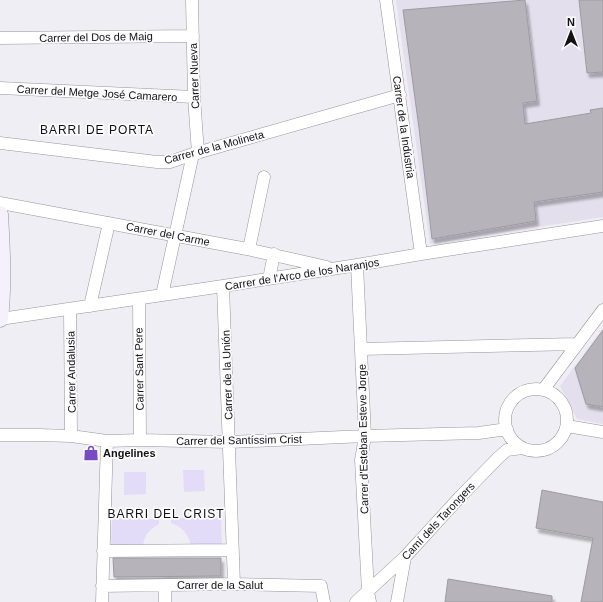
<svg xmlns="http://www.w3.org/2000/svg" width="603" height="602" font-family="Arial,sans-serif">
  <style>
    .built { fill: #e3dfed }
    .green { fill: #e3dcf8 }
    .building { fill: #b6b4ba; stroke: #9c9ba1; filter: url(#shadow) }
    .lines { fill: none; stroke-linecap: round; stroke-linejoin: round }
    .street-casing { stroke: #96959b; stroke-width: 13 }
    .secondary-casing { stroke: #96959b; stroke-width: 17 }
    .street { stroke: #fff; stroke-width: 12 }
    .secondary { stroke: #f4f1fd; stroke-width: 16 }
    .labels { text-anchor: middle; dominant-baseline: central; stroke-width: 3.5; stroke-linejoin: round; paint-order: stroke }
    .street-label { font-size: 11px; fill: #121113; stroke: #fcfcfe }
    .poi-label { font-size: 11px; font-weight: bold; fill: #121113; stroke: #fcfcfe; text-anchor: start }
    .neighbourhood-label { font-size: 12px; letter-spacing: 1px; fill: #121113; stroke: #fcfcfe }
  </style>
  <defs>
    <filter id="shadow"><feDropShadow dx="2.5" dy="4.5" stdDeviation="1" flood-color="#0004"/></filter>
  </defs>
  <rect width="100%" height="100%" fill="#efeef4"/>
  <path class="built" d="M 396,0 L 603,0 L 603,217 L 430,244 Z
    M 603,328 L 603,424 L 577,419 L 560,386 Z"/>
  <path class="green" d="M 183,470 L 204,470 L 205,491 L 184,492 Z
    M 124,472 L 146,472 L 146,494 L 124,495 Z
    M 171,518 L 221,518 L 222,546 L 191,546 C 189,535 182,526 171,523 Z
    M 112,519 L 159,519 L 159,524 C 149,530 144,535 143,547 L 111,547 Z"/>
  <path class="building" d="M 525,0 L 537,101 L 523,103 L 525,124 L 591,113 L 590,110 L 603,108 L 603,192 L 534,202 L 536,221 L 432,239 L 419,128 L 403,10 Z
    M 579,0 L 603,0 L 603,72 L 587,73 Z
    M 603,330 L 603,407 L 586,404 L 575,368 Z
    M 542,490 L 603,502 L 603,602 L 581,602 L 593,538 L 536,528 Z
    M 113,558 L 221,558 L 221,576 L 114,577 Z
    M 448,579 L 552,596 L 552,602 L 445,602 Z"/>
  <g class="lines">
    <defs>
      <path id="street" d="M 192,0 L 194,97 L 198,153
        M 386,0 L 421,254
        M 0,38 L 193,36
        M 0,88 L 194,97
        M 0,143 L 157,162 L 170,162 L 193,154 L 400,95
        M 0,203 L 247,249 L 327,267
        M 249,249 L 264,177
        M 357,265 L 365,436 L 361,460 L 368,591 L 370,602
        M 269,279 L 274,254
        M 223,286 L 234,584
        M 162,295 L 193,154
        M 139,299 L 140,440
        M 90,306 L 109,223
        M 70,309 L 71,436
        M 0,319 L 223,286 L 357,265 L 421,254 L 603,226
        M 361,349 L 577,344
        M505 420a31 31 0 1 1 62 0a31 31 0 1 1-62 0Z
        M 543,390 L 603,310
        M 567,426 L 603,432
        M 0,435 L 39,435 L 71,436 L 107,441 L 140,440 L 230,442 L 365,436 L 479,433 L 507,429
        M 103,551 L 233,550
        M 102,586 L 234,584 L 321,586 L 324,602
        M 165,586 L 165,602
        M 102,602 L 107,441
        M 356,602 L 405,557 L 459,498 L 498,458 L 507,450 L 522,448
        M 397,602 L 405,557"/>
      <path id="secondary" d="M 0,214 C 2,250 4,283 0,319"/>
    </defs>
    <use href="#street" class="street-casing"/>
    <use href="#secondary" class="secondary-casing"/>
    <use href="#street" class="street"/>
    <use href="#secondary" class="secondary"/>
  </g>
  <defs>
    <symbol id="shop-bare" viewBox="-9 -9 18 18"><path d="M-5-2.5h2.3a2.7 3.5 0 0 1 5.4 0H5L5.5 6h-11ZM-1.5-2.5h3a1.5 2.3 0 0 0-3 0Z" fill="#774bc4" stroke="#fcfcfe" stroke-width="2.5" paint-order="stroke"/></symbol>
  </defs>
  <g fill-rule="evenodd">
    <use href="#shop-bare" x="80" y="442" width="22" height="22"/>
  </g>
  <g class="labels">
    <g class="street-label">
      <text transform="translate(96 37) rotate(-1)">Carrer del Dos de Maig</text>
      <text transform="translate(194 76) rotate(-92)">Carrer Nueva</text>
      <text transform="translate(97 93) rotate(3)">Carrer del Metge José Camarero</text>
      <text transform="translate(404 127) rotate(82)">Carrer de la Indústria</text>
      <text transform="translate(214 147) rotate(-15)">Carrer de la Molineta</text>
      <text transform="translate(168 234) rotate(11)">Carrer del Carme</text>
      <text transform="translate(302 274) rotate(-9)">Carrer de l'Arco de los Naranjos</text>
      <text transform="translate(139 369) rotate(-91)">Carrer Sant Pere</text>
      <text transform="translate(71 372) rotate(-91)">Carrer Andalusia</text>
      <text transform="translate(227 375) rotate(-92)">Carrer de la Unión</text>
      <text transform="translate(363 439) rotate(-91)">Carrer d'Esteban Esteve Jorge</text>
      <text transform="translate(239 440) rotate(-1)">Carrer del Santíssim Crist</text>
      <text transform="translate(438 521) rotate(-47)">Camí dels Tarongers</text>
      <text x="220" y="585">Carrer de la Salut</text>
    </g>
    <g class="poi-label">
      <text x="103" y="453">Angelines</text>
    </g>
    <g class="neighbourhood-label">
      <text x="97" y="130">BARRI DE PORTA</text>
      <text x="166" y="514">BARRI DEL CRIST</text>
    </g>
  </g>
  <g transform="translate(571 32)" stroke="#fcfcfe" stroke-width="3" paint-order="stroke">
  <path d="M0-3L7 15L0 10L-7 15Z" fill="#121113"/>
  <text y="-6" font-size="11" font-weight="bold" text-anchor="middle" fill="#121113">N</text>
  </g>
</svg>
